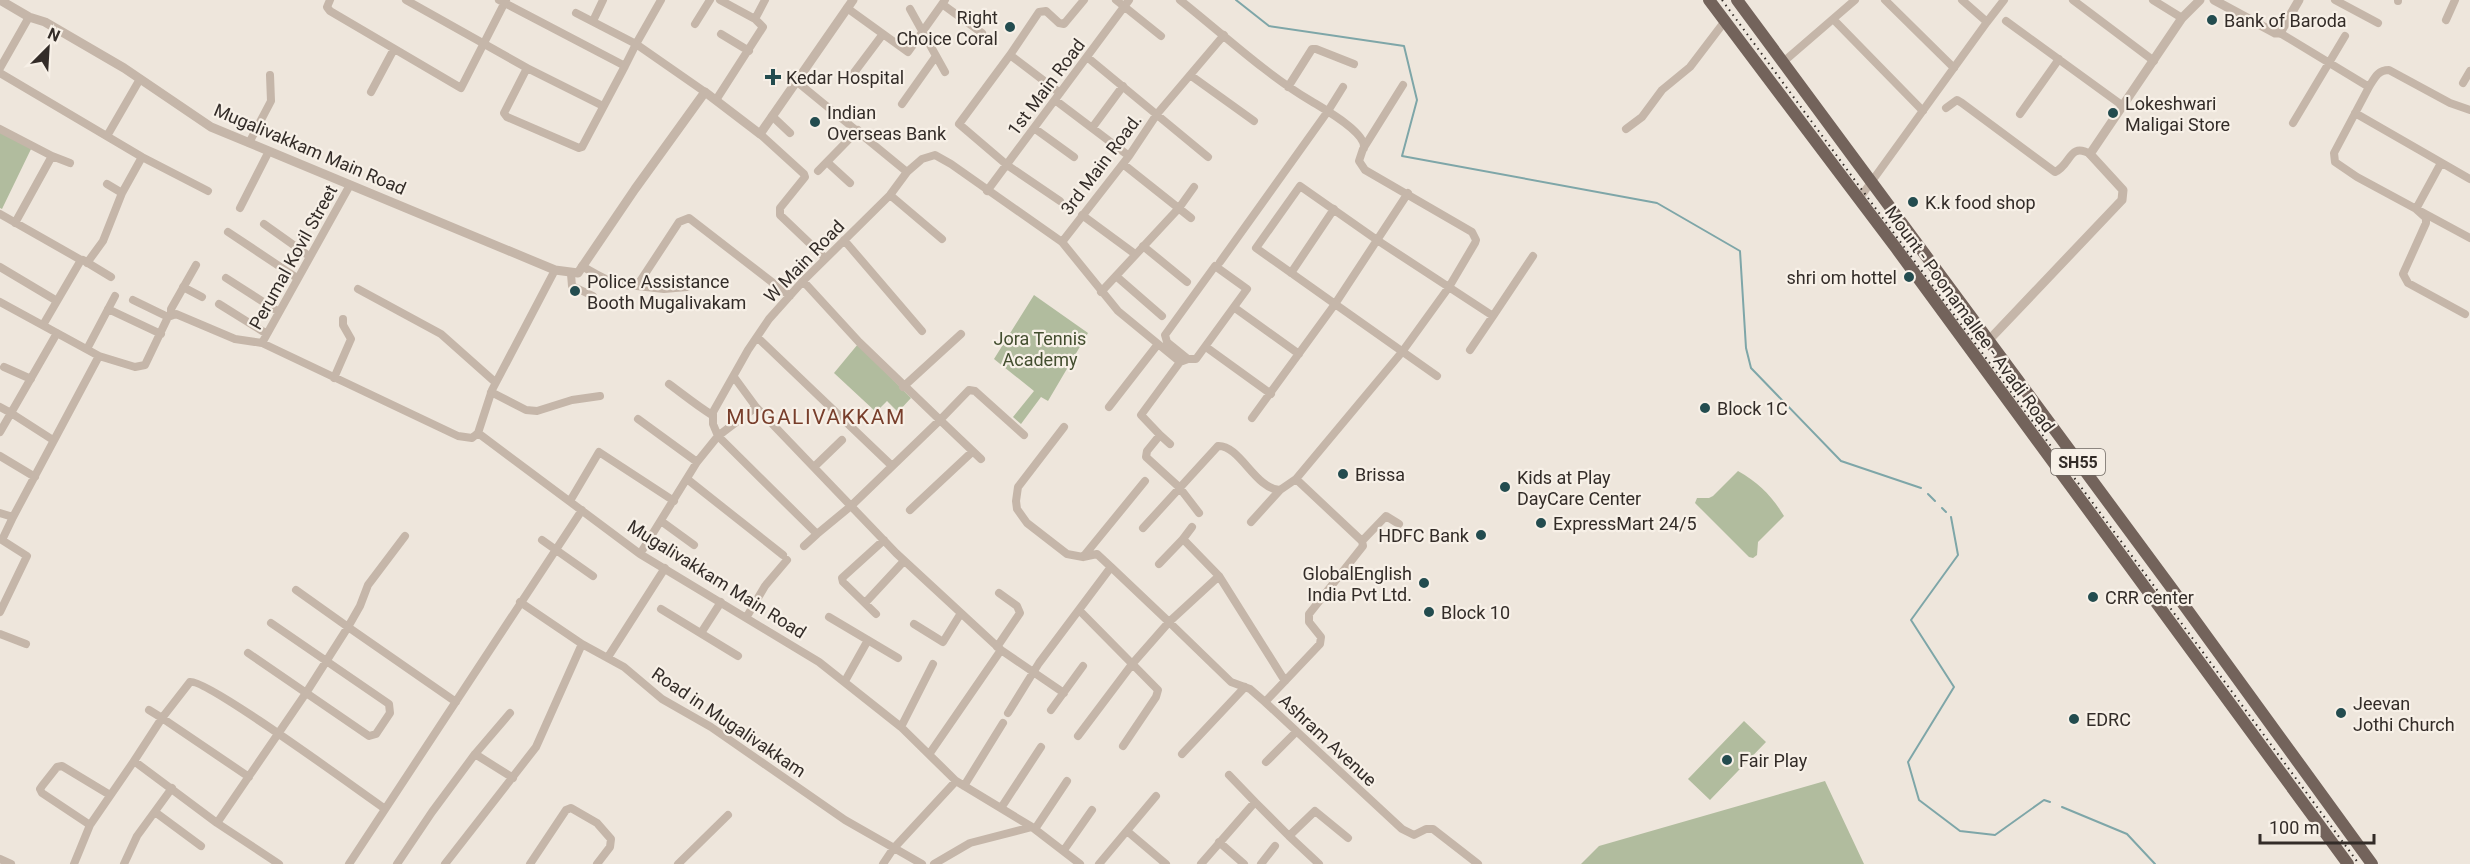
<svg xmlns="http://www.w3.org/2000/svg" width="2470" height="864" font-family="Roboto,sans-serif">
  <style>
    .green { fill: #b1bc9e }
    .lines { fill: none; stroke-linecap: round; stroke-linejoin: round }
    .stream { stroke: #7ea6a8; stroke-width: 2 }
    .minor { stroke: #c5b6a9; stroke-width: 8 }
    .tertiary { stroke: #c5b6a9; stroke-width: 9 }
    .primary { stroke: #73635b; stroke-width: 12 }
    .rail { stroke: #332c28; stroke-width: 2; stroke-dasharray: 1.5 4.5; stroke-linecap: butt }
    .poi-dot { fill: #234c4f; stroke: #f7f0e7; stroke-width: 2 }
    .labels { text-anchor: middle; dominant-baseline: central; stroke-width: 4.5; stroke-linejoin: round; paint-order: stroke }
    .shield { fill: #f7f0e7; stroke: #6e6761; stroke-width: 1.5 }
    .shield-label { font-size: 16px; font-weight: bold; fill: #332c28 }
    .poi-label { font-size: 18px; fill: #332c28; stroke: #f7f0e7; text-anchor: start }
    .street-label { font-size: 18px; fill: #332c28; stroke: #f7f0e7 }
    .park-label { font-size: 18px; fill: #434e2f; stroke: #f7f0e7 }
    .quarter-label { font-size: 21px; letter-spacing: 1.5px; fill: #783e2b; stroke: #f7f0e7 }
  </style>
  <rect width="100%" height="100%" fill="#eee6dc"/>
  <path class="green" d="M 0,130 L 32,147 L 2,209 L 0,208 Z
    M 1034,295 L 1088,333 L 1048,401 L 1041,397 L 1021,424 L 1013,417 L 1034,391 L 994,359 Z
    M 858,344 L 911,398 L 898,412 L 887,401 L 876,412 L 834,373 Z
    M 1738,471 C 1759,483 1771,495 1784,516 L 1758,542 L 1757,555 L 1753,558 L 1749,557 L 1695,503 L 1697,498 L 1709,498 L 1713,496 Z
    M 1744,721 L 1766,742 L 1710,800 L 1688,779 Z
    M 1825,781 L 1864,864 L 1581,864 L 1599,846 Z"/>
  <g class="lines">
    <path class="stream" d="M 1236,0 L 1269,26 L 1404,46 L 1417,100 L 1402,156 L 1657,203 L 1740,251 L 1746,348 L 1751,368 L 1841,461 L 1921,488
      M 1928,494 L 1935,501
      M 1942,508 L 1946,512
      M 1951,517 L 1958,555 L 1911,620 L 1954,687 L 1908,762 L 1919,800 L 1960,831 L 1995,835 L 2044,800 L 2050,802
      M 2062,807 L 2127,834 L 2155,864"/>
    <path class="minor" d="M 330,0 L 327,7 L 330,11 L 461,88 L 506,0
      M 406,0 L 527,68
      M 499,0 L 625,66 L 636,44 L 576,13
      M 661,0 L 636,44 L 705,92
      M 1116,0 L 1161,36
      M 1180,0 C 1223,34 1264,73 1311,101 C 1324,109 1366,132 1364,148
      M 1885,0 L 1954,68
      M 2073,0 L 2154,61
      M 2153,0 L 2182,18
      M 2335,0 L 2378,23
      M 2398,1 L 2398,0
      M 942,4 L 982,33
      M 847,8 L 908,52 L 945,0
      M 910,9 L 945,72
      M 755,19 L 765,0
      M 1833,19 L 1923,111
      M 2446,20 L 2455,0
      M 593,21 L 603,0
      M 2006,21 L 2123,106
      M 1987,22 L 2004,0
      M 695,24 L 710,0
      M 2280,33 L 2369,87 L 2334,153 L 2335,162 L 2357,177 L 2470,238
      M 721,34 L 749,51
      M 1010,55 L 959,124 L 1007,165 L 1060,201
      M 1087,57 L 1208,157
      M 1782,63 L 1855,0
      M 0,68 L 29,17
      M 0,73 L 142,157 L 208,191
      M 1190,75 L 1254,121
      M 850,78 L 883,34
      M 796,81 L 907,172
      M 2463,83 L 2470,71
      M 1288,87 L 1312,49 L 1316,49 L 1354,64
      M 2369,87 C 2375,77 2378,70 2389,70 L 2450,103 L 2470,110
      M 371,92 L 394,49
      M 1060,93 L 1010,55 L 1039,12 L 1046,11 L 1059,23 L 1064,24 L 1084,0
      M 716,100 L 763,27 L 755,19 L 720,0
      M 1055,100 L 1129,156
      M 902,104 L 936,56
      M 603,106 L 527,68 L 504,113 L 507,117 L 579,148 L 582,147 L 625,66
      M 1946,108 L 1957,100 L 1962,103 L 2055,172 C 2071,165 2069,142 2090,154
      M 2355,113 L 2470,179
      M 2020,114 L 2059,59
      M 772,116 L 790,133
      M 2293,123 L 2345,36
      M 1034,128 L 1074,157
      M 1092,128 L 1123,86
      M 0,129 L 52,156 L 15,223
      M 1626,129 L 1642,117 L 1662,90 L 1690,67 L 1725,21
      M 760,134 L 804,174 L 805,177 L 780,208 L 780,215 L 825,258
      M 107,136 L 140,79
      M 249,143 L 271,101 L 270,75
      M 52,156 L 70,163
      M 827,162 L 850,183
      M 2441,163 L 2416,209 L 2426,218 L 2426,223 L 2403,274 L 2408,283 L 2465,314
      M 1123,164 L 1191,218
      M 818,171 L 858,130
      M 987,191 L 1129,0
      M 122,193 L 142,157
      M 1408,193 L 1335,304 L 1437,376
      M 890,195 L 942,239
      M 1859,199 L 1987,22 L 1962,0
      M 240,208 L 269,151
      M 0,214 L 81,260 L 43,325
      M 1082,215 L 1135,254
      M 264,224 L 309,256
      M 228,232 L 297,278
      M 844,240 L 922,331
      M 1062,242 L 1118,311 L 1180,362
      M 1143,246 L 1187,282
      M 83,260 L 111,277
      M 1220,262 L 1328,111 L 1343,87
      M 87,263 L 103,241 L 122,193 L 107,184
      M 582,266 C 600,277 616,286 637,286 L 679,222 L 689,218 L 790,296
      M 0,267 L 57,301
      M 555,270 L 492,390 L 478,433 L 640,554 L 819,662 L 901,727 L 956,781 L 1032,827 L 1080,864
      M 1291,273 L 1334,209
      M 571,274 L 572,286 L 593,296
      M 1116,276 L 1162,316
      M 226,278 L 279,312
      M 637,286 L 664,289 L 687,287
      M 183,287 L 202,297
      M 358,289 L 441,334 L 495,382
      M 1101,292 L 1179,208 L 1194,187
      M 133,300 L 168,317 L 176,314 L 235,339 L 262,343 L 458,436 L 472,438 L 478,433
      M 0,302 L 99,356
      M 219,304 L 267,334
      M 1235,308 L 1299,354
      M 108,309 L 161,334
      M 171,315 L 171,309 L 196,265
      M 757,337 L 891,465
      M 262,343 L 350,185
      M 1206,347 L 1271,394
      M 87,349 L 115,296
      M 1470,350 L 1493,316
      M 1188,359 L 1196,359 L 1247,289 L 1215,266 L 1165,335 L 1167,342 L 1188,359 L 1180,362 L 1141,415 L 1160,435 L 1147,451 L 1146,457 L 1179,487 L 1199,513
      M 4,367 L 31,379
      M 734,377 L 756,407 L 896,553 L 1001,650 L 930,753
      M 334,378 L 351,339 L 343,325 L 343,319
      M 669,384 C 684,395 696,405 712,415
      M 903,387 L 961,334
      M 491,392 L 526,410 L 537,411 L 572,400 L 600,396
      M 0,407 L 11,413 L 0,432
      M 756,407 L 718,436 L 817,534 L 851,506 L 940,420 L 859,342 L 803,281
      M 1109,407 L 1158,344
      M 1252,418 L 1335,304 L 1256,248 L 1300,186 L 1377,240 L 1493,316 L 1533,256
      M 638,419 L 697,462
      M 1064,427 L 1018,487 L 1016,501 L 1017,509 L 1027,523 L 1067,554 L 1083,557 L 1097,554 L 1111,567
      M 1160,435 L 1170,444
      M 53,440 L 11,413 L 57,333
      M 0,456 L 35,477
      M 981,459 L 940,420 L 969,390 L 975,391 L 1024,435
      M 814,467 L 842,440
      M 687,479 L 783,555
      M 1296,479 L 1362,541 L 1363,546 L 1309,614 L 1309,622 L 1321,637 L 1320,644 L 1265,702 L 1402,829 L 1414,835 L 1426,829 L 1433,829 L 1478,864
      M 570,501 L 599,452 L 674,501
      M 910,510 L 972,452
      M 0,513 L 13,517 L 99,356 L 135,367 L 145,365 L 168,317
      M 661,521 L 694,545
      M 1251,522 L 1280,490
      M 1143,528 L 1218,446 C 1240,445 1255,489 1280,490 L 1296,479 L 1402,352 L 1449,287 L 1475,243 L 1476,240 L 1472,232 L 1365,170 L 1359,161 L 1363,149 L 1403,85
      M 1183,539 L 1192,527
      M 542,540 L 593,576
      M 1362,541 L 1386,516 L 1399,524
      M 804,546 L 817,534
      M 640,554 L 697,462 L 718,436 L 713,424 L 713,412 L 748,350 L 769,319 L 803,281 L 890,195 L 907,172 L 922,159 L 935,155 L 951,164 L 1062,242 L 1129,156 L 1157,114 L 1224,35
      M 1083,557 L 1145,481
      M 1159,564 L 1183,539 L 1219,576
      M 296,590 L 348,627 L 360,606 L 368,585 L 405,536
      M 520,602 L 582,644
      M 865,603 L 904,561
      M 661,609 L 738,656
      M 1079,610 L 1158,690 L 1156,697 L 1123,746
      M 0,612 L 27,556 L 2,540 L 13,517
      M 876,614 L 843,582 L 842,578 L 884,540
      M 829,617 L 898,658
      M 746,618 L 765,586 L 787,560
      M 914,624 L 943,642 L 961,613
      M 701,633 L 721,602
      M 0,634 L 26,644
      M 997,647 L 1020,613 L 1017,606 L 999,593
      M 1001,650 L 1064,693
      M 248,653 L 369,736 L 376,734 L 390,713 L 389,704 L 271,623
      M 608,657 L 665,568
      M 845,681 L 868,640
      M 149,710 L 162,718 L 190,682 C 206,678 359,791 384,808
      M 1051,710 L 1083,666
      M 1008,713 L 1039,663 L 1111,567 L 1169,622 L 1219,576 L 1285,681
      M 901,727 L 933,664
      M 1078,736 L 1133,663 L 1169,622 L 1231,682 L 1250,689 L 1265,702
      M 475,754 L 510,713
      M 1182,754 L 1245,687
      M 134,761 L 162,718 L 249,777
      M 1266,762 L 1296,732
      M 964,786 L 1003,723
      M 1255,802 L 1289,836 L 1315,811 L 1348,838
      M 1001,808 L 1041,747
      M 155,812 L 201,846
      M 217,823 L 306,693 L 348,627 L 456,702
      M 90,825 L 42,793 L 40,789 L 42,786 L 57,767 L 62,766 L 110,795
      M 1035,829 L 1067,781
      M 1127,831 L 1166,864
      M 1289,836 L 1319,864
      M 1219,842 L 1244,864
      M 1064,850 L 1092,810
      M 0,859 L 11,864
      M 74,864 L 90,825 L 134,761 L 217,823 L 279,864
      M 124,864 L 137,836 L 172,788
      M 349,864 L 582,510
      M 397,864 L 432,812 L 475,754 L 513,778
      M 445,864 L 536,747 L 582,644 L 624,667 L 662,699 L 711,727 L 845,820 L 922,864
      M 530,864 L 566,810 L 571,808 L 597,823 L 611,839 L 610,847 L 597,864
      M 678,864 L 728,815
      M 883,864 L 893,849 L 956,781
      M 934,864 L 970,843 L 1032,827
      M 1099,864 L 1156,796
      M 1201,864 L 1255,802 L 1229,775
      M 1261,864 L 1275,846"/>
    <path class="tertiary" d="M 0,0 L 29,17 L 45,22 L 124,68 L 211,127 L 555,270 L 578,273 L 635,189 L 705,92 L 760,134 L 853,0
      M 2214,0 L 2275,33 L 2280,33 L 2299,0
      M 1988,341 L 2122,200 L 2123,190 L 2090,154 L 2182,18 L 2200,0"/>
    <path class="primary" d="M 1709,0 L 1896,248 L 2348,864
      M 1737,0 L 2173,590 L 2372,864"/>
    <path class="rail" d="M 1722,0 L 2359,864"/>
  </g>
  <g class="poi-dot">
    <circle cx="2212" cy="20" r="6"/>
    <circle cx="1010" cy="27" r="6"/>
    <path d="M770 68h6v6h6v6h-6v6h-6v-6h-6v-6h6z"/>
    <circle cx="2113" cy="113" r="6"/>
    <circle cx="815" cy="122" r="6"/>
    <circle cx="1913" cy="202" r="6"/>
    <circle cx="1909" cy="277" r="6"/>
    <circle cx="575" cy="291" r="6"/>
    <circle cx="1705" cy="408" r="6"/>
    <circle cx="1343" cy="474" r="6"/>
    <circle cx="1505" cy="487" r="6"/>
    <circle cx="1541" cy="523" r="6"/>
    <circle cx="1481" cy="535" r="6"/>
    <circle cx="1424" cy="583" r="6"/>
    <circle cx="2093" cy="597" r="6"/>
    <circle cx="1429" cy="612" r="6"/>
    <circle cx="2341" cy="713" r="6"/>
    <circle cx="2074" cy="719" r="6"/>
    <circle cx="1727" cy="760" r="6"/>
  </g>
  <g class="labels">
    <rect class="shield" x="2051" y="449" width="54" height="26" rx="4.5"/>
    <g class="shield-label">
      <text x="2078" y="462">SH55</text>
    </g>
    <g class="poi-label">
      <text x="998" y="17" text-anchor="end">Right<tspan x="998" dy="21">Choice Coral</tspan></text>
      <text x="2224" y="20">Bank of Baroda</text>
      <text x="786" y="77">Kedar Hospital</text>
      <text x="2125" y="103">Lokeshwari<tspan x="2125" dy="21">Maligai Store</tspan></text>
      <text x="827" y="112">Indian<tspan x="827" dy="21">Overseas Bank</tspan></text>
      <text x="1925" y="202">K.k food shop</text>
      <text x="1897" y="277" text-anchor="end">shri om hottel</text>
      <text x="587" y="281">Police Assistance<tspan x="587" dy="21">Booth Mugalivakam</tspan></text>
      <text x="1717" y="408">Block 1C</text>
      <text x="1355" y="474">Brissa</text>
      <text x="1517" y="477">Kids at Play<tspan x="1517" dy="21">DayCare Center</tspan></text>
      <text x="1553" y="523">ExpressMart 24/5</text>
      <text x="1469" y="535" text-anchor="end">HDFC Bank</text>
      <text x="1412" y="573" text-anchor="end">GlobalEnglish<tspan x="1412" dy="21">India Pvt Ltd.</tspan></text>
      <text x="2105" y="597">CRR center</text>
      <text x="1441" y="612">Block 10</text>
      <text x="2353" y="703">Jeevan<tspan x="2353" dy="21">Jothi Church</tspan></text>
      <text x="2086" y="719">EDRC</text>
      <text x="1739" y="760">Fair Play</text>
    </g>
    <g class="street-label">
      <text transform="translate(1046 87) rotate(-53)">1st Main Road</text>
      <text transform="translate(310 149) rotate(23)">Mugalivakkam Main Road</text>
      <text transform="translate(1101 164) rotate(-53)">3rd Main Road.</text>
      <text transform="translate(293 257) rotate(-61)">Perumal Kovil Street</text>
      <text transform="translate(804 261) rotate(-46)">W Main Road</text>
      <text transform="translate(1970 319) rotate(54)">Mount - Poonamallee - Avadi Road</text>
      <text transform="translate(717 579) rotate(32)">Mugalivakkam Main Road</text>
      <text transform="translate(729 722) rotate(34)">Road in Mugalivakkam</text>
      <text transform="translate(1328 740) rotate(43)">Ashram Avenue</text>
    </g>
    <g class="park-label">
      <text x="1040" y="338">Jora Tennis<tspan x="1040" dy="21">Academy</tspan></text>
    </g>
    <g class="quarter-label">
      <text x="816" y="417">MUGALIVAKKAM</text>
    </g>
  </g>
  <g transform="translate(48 48) rotate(24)" stroke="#f7f0e7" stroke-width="4.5" paint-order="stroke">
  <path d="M0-4.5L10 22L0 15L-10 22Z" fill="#332c28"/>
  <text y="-9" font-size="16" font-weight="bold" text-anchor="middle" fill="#332c28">N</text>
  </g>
  <path d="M2260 834v9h114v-9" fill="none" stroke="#332c28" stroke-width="3"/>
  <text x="2269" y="834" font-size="18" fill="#332c28" stroke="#f7f0e7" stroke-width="4.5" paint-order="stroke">100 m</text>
</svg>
